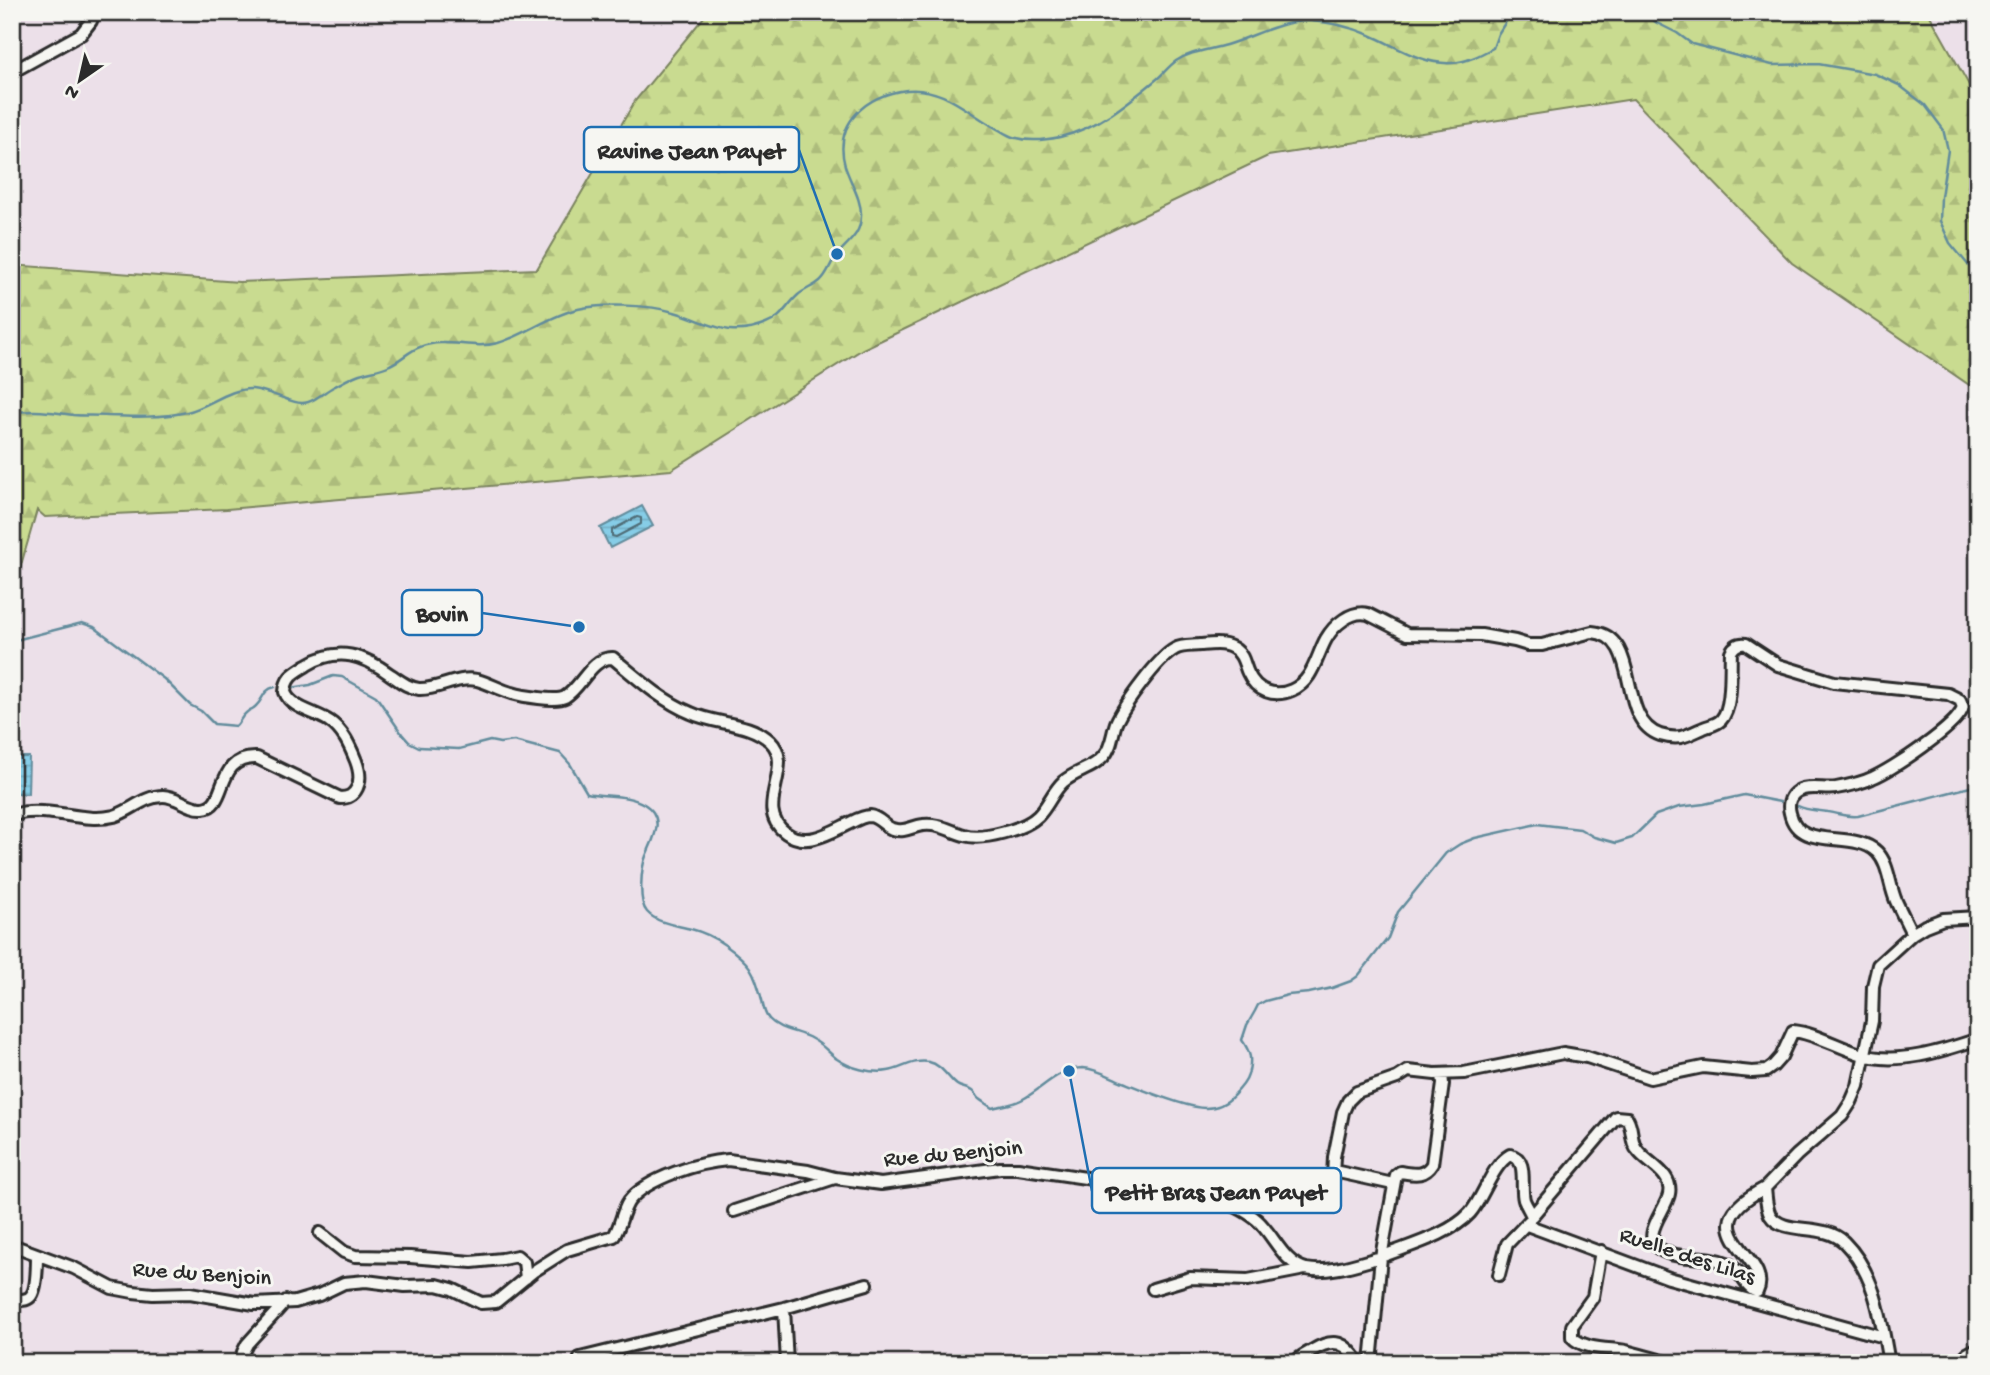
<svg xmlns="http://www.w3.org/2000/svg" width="1990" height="1375" font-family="'Gochi Hand',sans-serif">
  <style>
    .forest { fill: url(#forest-firs); stroke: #7a835e; stroke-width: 2 }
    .water { fill: url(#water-rules); stroke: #628c9c; stroke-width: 2 }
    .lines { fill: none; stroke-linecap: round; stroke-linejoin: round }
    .shore { stroke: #4f6c76; stroke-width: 2 }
    .stream { stroke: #628c9c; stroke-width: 2.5 }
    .minor-casing { stroke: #2b2b2b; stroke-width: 16 }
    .minor { stroke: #f6f6f2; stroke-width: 10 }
    .labels { text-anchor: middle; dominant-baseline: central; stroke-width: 6; stroke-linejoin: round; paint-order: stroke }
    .street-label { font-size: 23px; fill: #2b2b2b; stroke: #f6f6f2 }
    .leader { fill: none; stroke: #1f6fb2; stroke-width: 2.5 }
    .callout-dot { fill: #1f6fb2; stroke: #f6f6f2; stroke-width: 2.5 }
    .callout { fill: #f6f6f2; stroke: #1f6fb2; stroke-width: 2.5 }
    .callout-label { font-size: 24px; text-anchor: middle; font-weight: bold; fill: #2b2b2b }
  </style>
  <defs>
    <pattern id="forest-firs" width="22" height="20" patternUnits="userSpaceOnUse" patternTransform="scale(1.75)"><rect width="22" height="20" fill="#c9db90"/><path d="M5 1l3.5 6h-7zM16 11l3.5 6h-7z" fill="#adbc7c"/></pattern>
    <pattern id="water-rules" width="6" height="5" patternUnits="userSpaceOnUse" patternTransform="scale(1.75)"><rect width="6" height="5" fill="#86cde7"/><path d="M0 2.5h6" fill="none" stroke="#74b0c6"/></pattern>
  </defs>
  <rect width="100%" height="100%" fill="#ece0e9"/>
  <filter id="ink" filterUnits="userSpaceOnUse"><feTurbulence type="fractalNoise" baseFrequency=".0143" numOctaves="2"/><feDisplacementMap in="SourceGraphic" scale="14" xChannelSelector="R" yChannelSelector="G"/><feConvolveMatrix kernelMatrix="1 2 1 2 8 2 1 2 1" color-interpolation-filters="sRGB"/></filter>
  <g filter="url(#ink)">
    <path class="forest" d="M 708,12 L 1928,12 L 1978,101 L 1978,391 L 1792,263 L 1633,99 L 1268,156 L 863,349 L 671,470 L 227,509 L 45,517 L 37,510 L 12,596 L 12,265 L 239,282 L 537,269 L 635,101 Z"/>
    <path class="water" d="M 642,506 L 653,526 L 610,548 L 600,528 Z
      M 12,757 L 29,757 L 28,794 L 12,793 Z"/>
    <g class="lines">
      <path class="shore" d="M 637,517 L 641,518 L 641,524 L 616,537 L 612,536 L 612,530 Z"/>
      <path class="stream" d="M 1642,12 L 1657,23 L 1677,33 L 1692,44 L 1772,65 L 1818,64 L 1875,74 L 1899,85 L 1925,105 L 1943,129 L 1948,150 L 1941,197 L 1940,221 L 1950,243 L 1969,266 L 1978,273
        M 12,413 C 34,409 52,412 73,415 C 85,416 96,415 108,416 C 134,417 161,418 187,412 C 209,407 229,388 252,389 C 269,390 289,403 302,403 C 313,403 324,392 333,387 C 341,383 349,378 357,375 C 368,371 380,370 390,365 C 401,360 409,351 420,347 C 446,337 472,350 498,343 C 526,335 550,315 578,309 C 603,303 650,305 674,312 C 710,322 727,340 766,324 C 782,318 786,306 798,295 C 805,289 813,287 820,281 C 827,275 829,267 834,259 C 844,244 861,237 861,216 C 862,200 850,182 845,166 C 833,123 866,95 907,90 C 944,86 970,115 1001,131 C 1004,133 1013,138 1017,138 C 1031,142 1046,140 1060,137 C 1098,128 1128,103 1157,79 C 1164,73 1169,66 1176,61 C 1191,51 1210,50 1226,45 C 1253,37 1282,20 1310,21 C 1330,22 1351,27 1370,35 C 1396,46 1422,65 1452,63 C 1467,62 1480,55 1493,48 L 1498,34 L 1512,12
        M 12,641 L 82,623 L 94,627 L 164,679 L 190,705 L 201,711 L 214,724 L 236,726 C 240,722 241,717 246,713 C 254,706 248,713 256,706 C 264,699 262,690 275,687
        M 291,688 L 310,685 L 333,676 L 342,677 L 376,696 L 402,734 L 409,742 L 419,747 L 459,749 L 490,741 L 500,743 L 514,741 L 560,753 L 570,764 L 587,793 C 605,797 628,794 644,804 C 667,818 653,839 646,856 C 641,868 638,902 647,912 C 658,924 677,925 691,929 C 703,932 715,938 725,945 C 750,963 754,969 762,1000 C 763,1006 765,1015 769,1019 C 780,1031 799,1031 812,1039 C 822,1044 828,1052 837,1059 C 850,1068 872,1074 888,1071 C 901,1069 914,1059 929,1062 C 941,1064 948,1078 957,1085 C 961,1088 968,1088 972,1091 C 975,1093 976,1097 979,1099 C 983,1102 988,1105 992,1108 C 1003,1105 1013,1105 1023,1099 C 1042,1089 1059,1068 1083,1068 C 1098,1069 1110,1077 1123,1082 C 1143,1090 1186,1108 1205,1108 C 1216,1108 1226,1104 1233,1096 C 1239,1090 1246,1083 1248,1075 C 1252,1059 1251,1053 1242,1040 L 1247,1025 L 1255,1011 L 1258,1005 L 1265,1001 L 1288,995 L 1309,993 L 1332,988 L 1351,981 L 1358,976 L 1388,938 L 1398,912 L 1446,853 L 1460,844 L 1475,838 L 1537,824 L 1580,829 L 1594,837 L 1616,843 L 1632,838 L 1656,815 L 1679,807 L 1704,804 L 1744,795 L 1780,802
        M 1798,806 C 1808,811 1818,810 1828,812 C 1840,814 1845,817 1858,816 L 1978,785"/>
      <defs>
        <path id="minor" d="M 12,72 L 81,34 L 91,21 L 94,12
          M 12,816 C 17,814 23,812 28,812 C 56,809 86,823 114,816 C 131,811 144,796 163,796 C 177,796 189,809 203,808 C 229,806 214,756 257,758 L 340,798 C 348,798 353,796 357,788 C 361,780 359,769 356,761 C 350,746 343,730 329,721 C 316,712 290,708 285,692 C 286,676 295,673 307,665 C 338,646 364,655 391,675 C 400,681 408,688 419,689 C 439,690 456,676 477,680 C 489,683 500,690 512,693 C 522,696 556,702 565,697 C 582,687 591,657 613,658 C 637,678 662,701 691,713 C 716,725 748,721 770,741 C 797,766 751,808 786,833 C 807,848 831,832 850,823 C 856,820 863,816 870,816 C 879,817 884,826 892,829 C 906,833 912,826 923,825 C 938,823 950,831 964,835 C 982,841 1025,829 1038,816 C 1048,806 1053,791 1063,782 C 1075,771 1093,769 1103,757 C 1112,748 1112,734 1116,723 C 1124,705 1158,658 1175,649 C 1182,645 1192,646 1200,645 C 1213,644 1226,642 1236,650 C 1244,656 1244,665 1248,673 C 1256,691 1274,698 1292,690 C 1313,681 1316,657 1326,639 C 1334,625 1351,610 1368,614 L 1407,634 L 1481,635 L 1515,641 L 1528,645 L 1542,645 L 1592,632 C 1643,636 1615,719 1660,735 C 1667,737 1674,738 1681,737 C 1690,735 1698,730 1706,727 C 1712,725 1717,724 1721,720 C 1733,708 1730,670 1731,652 C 1734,646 1739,643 1746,644 L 1778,665 L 1834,682 L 1948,694 L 1960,700 L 1963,707 C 1960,725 1891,770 1872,778 C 1862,783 1847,786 1836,788 C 1824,790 1805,784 1795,793 C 1789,798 1788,806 1790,813 C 1798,852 1854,829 1877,852 C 1889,864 1889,885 1896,901 C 1901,912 1907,923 1912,934
          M 1334,1171 L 1393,1184
          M 1333,1177 L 1334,1157 L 1343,1112 L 1348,1101 L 1357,1092 L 1397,1078 L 1408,1071 L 1435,1074 L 1464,1073 L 1563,1053 L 1587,1057 L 1650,1078 L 1703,1067 L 1752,1072 L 1766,1071 L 1773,1066 L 1781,1057 L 1793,1031 C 1814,1033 1838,1047 1860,1054 C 1896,1066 1943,1051 1978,1039
          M 1765,1188 L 1797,1155 L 1842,1116 L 1851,1102 L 1858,1086 L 1872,1021 L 1873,986 L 1878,965 L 1912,934 L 1925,926 L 1943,919 L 1978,917
          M 734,1211 L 835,1178
          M 1527,1225 L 1669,1278 L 1884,1337
          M 320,1233 L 344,1252 L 355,1256 L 410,1257 L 472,1262 L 502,1259 L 517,1256 L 524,1262 L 526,1278
          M 12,1245 L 74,1268 L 112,1288 L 133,1292 L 153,1294 L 190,1293 L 254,1304 L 295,1302 L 319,1295 L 344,1283 L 366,1281 L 405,1286 L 437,1285 L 452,1289 L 481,1303 L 496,1302 L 534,1271 L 567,1250 L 614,1236 C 621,1225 622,1211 629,1201 C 647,1178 700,1162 728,1160 L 808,1171 L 835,1178 L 881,1184 L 1000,1168 L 1018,1168 L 1208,1196 C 1225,1201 1243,1208 1257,1220 C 1274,1235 1283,1263 1306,1269 C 1330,1274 1359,1263 1381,1257 L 1396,1175 L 1400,1172 C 1414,1174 1424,1177 1432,1164 L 1443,1084 L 1442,1074
          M 1601,1251 L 1593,1297 L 1572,1326 L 1572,1337 C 1584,1350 1610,1348 1626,1351 C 1641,1355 1656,1359 1670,1363
          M 1499,1275 L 1507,1244 L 1529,1221
          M 1153,1289 L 1190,1278 L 1248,1280 L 1305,1269
          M 12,1300 C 18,1300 26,1301 30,1297 C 37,1291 37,1264 37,1255
          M 784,1308 L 787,1363
          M 580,1358 L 784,1308 L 867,1284
          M 241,1363 L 243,1352 L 247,1344 L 286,1301
          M 1294,1363 C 1299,1357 1306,1354 1313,1350 C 1334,1337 1346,1342 1359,1363
          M 1371,1363 L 1381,1257 C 1408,1246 1450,1235 1470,1213 C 1484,1197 1492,1165 1510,1155 C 1529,1159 1520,1185 1524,1200 C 1526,1205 1530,1211 1532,1216 L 1616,1117 L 1627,1118 C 1634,1129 1629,1142 1639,1152 C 1650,1165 1673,1174 1669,1194 C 1666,1211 1637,1238 1663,1251 C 1683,1261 1707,1254 1727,1263 C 1742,1270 1744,1288 1757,1292 C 1775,1256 1682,1231 1765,1188 C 1766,1197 1766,1207 1770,1215 C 1783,1236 1824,1222 1844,1242 C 1876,1274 1881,1320 1889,1363
          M 1959,1363 L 1967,1354 L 1978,1348"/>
      </defs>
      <use href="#minor" class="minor-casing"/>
      <use href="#minor" class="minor"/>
    </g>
  </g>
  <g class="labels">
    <g class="street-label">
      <text transform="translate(953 1155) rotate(-5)">Rue du Benjoin</text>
      <text transform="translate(1687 1257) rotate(18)">Ruelle des Lilas</text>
      <text transform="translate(202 1275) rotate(4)">Rue du Benjoin</text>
    </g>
  </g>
  <path class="leader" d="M837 254L799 150M579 627L482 613M1069 1071L1092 1191"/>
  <g class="callout-dot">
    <circle cx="837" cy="254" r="7"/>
    <circle cx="579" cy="627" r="7"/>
    <circle cx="1069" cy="1071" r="7"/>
  </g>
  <g class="callout">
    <rect x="584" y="127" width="215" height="45" rx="7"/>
    <rect x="402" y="590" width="80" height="45" rx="7"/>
    <rect x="1092" y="1168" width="249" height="45" rx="7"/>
  </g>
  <g class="callout-label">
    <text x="691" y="158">Ravine Jean Payet</text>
    <text x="442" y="621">Bovin</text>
    <text x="1216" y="1199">Petit Bras Jean Payet</text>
  </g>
  <rect width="1990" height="1375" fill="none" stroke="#f6f6f2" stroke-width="42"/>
  <rect x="21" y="21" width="1948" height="1333" fill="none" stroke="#2b2b2b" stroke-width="2.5" filter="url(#ink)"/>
  <g transform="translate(80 80) rotate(214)" stroke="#f6f6f2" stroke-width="5" paint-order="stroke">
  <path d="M0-5L12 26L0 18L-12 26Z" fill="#2b2b2b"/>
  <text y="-10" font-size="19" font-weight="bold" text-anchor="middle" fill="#2b2b2b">N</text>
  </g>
</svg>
